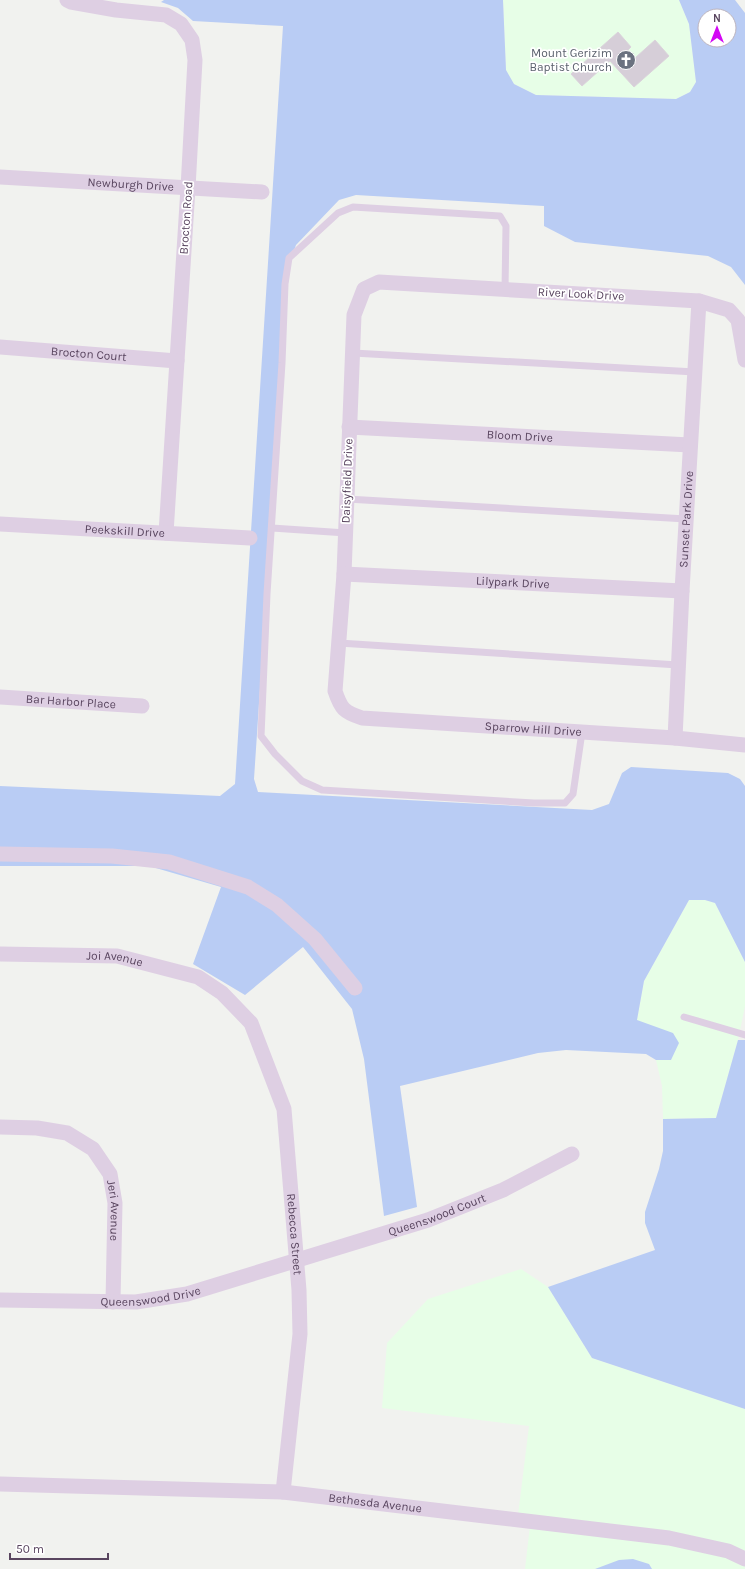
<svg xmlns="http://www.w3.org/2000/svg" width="745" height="1569" font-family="Karla,sans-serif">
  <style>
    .commercial { fill: #e7fee7 }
    .green { fill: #b9ccf4; fill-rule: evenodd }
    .building { fill: #d6ced8; stroke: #dbd3db }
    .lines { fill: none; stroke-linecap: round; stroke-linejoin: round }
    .service { stroke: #decfe3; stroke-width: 7 }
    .minor { stroke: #decfe3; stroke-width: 15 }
    .labels { text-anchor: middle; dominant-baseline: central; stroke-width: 3.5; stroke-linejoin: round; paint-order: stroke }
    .worship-label { font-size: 12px; fill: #5b616d; stroke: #fff; text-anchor: end }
    .street-label { font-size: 12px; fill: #59455f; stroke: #fff }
  </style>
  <rect width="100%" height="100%" fill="#f1f2ef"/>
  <path class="commercial" d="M 503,0 L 679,0 L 689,24 L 696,82 L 690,92 L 676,99 L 536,95 L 514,84 L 506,70 Z
    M 689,900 L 705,900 L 715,903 L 745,962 L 745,1006 L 738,1040 L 716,1118 L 663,1119 L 662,1086 L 656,1060 L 671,1060 L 637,1020 L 644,981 Z
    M 521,1269 L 548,1287 L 592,1358 L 745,1409 L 745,1569 L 652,1569 L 649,1564 L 595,1569 L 525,1569 L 531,1517 L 518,1515 L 529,1426 L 382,1408 L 387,1343 L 428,1299 Z"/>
  <path class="green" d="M 164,0 L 503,0 L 506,70 L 514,84 L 536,95 L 676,99 L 690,92 L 696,82 L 689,24 L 679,0 L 735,0 L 745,13 L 745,285 L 731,267 L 708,256 L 575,242 L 544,226 L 544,206 L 356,195 L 339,200 L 296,245 L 288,268 L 254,779 L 258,792 L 592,810 L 609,804 L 622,773 L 631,767 L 728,773 L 740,779 L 745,786 L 745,962 L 715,903 L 705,900 L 689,900 L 644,981 L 637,1020 L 673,1033 L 679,1043 L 671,1060 L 656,1060 L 646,1054 L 566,1050 L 538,1053 L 400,1086 L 417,1207 L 384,1216 L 364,1059 L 352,1009 L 303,947 L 245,995 L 193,964 L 221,887 L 149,866 L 0,866 L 0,786 L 220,796 L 235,784 L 283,26 L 193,21 L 178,8 L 161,2 ZM 705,16 L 729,16 L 729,40 L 705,40 Z
    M 738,1040 L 745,1040 L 745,1409 L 592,1358 L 548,1287 L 655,1250 L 645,1223 L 645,1212 L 659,1169 L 663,1151 L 663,1119 L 716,1118 Z
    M 633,1559 L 649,1564 L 652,1569 L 595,1569 L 619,1560 Z"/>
  <path class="building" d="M 618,32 L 631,47 L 628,50 L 635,58 L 655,40 L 669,56 L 634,87 L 610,61 L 582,86 L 571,74 Z"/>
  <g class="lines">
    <path class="service" d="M 505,290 L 506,226 L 500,216 L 353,207 L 338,213 L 289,258 L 285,284 L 282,363 L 267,594 L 261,736 L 275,754 L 302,781 L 322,790 L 534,803 L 565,803 L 573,794 L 582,732
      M 353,353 L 695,372
      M 347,499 L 686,519
      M 272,528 L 346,533
      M 339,643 L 678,665
      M 684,1017 L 745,1035"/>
    <g class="minor">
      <path d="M 67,0 L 71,2 L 116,10 L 166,15 L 181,24 L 192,40 L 195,60 L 188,188 L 166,533"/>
      <path id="s1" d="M 0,177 L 262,192"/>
      <path id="s2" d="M 0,347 L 177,361"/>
      <path id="s3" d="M 745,360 L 738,320 L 729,310 L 699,301 L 379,282 L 364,289 L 354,315 L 344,574 L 335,691 C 341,709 344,712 362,718 L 675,738 L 745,745"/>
      <path id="s4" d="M 349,427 L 690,445"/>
      <path id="s5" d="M 0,524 L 250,538"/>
      <path id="s6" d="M 344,574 L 682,591"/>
      <path id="s7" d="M 0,697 L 142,706"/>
      <path id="s8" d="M 675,738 L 682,591 L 699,301"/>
      <path d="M 0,854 L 112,856 L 169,862 L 248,887 L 277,905 L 315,939 L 355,988"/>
      <path id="s9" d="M 0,954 L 117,956 L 198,977 L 222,993 L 251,1023 L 284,1109 L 299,1290 L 300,1334 L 283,1492"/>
      <path id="s10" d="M 0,1127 L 37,1128 L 67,1133 L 93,1149 L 110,1174 L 115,1203 L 113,1302"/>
      <path id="s11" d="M 0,1300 L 136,1302 L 187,1294 L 428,1220 L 503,1190 L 572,1154"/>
      <path id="s12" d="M 0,1484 L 283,1492 L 669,1538 L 728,1551 L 745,1559"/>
    </g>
  </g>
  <defs>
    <symbol id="church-disc" viewBox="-11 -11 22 22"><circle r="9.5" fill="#6b7280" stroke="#fff"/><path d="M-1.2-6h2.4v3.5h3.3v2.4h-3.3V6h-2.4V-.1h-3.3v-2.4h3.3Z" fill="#fff"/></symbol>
  </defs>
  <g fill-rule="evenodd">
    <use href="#church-disc" x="615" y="49" width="22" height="22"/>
  </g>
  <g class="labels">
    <g class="worship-label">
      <text x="612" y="53">Mount Gerizim<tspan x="612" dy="14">Baptist Church</tspan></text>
    </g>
    <g class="street-label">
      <text stroke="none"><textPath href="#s1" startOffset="131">Newburgh Drive</textPath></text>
      <text transform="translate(186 218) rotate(-86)">Brocton Road</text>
      <text transform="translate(581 294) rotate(3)">River Look Drive</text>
      <text stroke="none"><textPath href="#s2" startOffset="89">Brocton Court</textPath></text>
      <text stroke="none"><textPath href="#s4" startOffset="171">Bloom Drive</textPath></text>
      <text transform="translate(347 481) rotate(-88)">Daisyfield Drive</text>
      <text stroke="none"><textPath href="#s8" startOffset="219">Sunset Park Drive</textPath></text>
      <text stroke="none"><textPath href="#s5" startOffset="125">Peekskill Drive</textPath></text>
      <text stroke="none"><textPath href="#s6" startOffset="169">Lilypark Drive</textPath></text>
      <text stroke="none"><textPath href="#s7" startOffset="71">Bar Harbor Place</textPath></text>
      <text stroke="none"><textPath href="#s3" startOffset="1039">Sparrow Hill Drive</textPath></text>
      <text stroke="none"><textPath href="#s9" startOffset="115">Joi Avenue</textPath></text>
      <text stroke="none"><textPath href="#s10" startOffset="165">Jeri Avenue</textPath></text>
      <text stroke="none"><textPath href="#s11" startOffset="450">Queenswood Court</textPath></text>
      <text stroke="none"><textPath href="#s9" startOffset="489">Rebecca Street</textPath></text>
      <text stroke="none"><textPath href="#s11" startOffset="151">Queenswood Drive</textPath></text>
      <text stroke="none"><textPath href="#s12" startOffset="376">Bethesda Avenue</textPath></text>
    </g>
  </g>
  <g transform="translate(717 28)"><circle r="19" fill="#ffffff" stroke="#bdb5bf"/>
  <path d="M0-3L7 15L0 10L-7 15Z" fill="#d307f4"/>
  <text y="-6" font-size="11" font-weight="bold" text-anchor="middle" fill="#59455f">N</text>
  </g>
  <path d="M10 1553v6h98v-6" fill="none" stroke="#59455f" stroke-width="2"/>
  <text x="16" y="1553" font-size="12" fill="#59455f" stroke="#ffffff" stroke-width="3" paint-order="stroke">50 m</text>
</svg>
